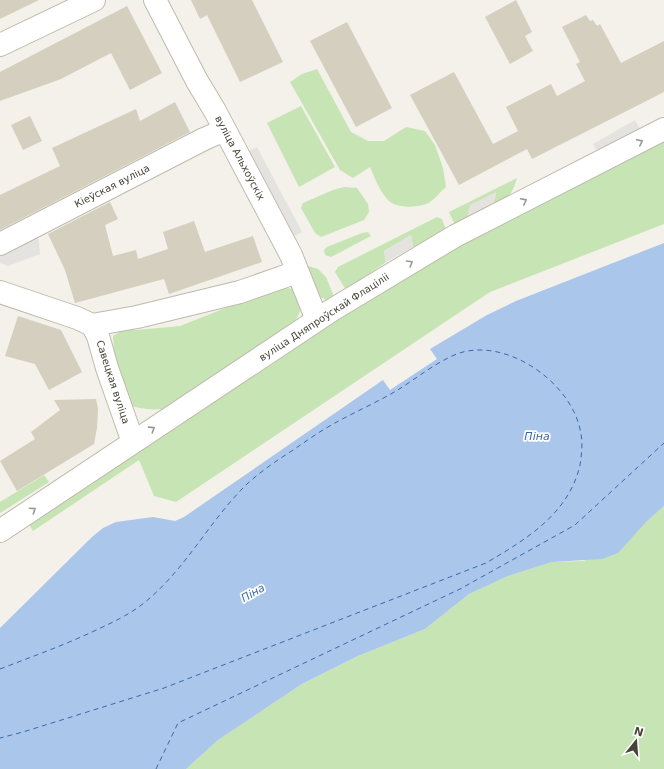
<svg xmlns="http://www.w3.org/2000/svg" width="664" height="769" font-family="'DejaVu Sans',sans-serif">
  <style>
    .green { fill: #c7e4b5 }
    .parking { fill: #e5e3e0 }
    .water { fill: #aac6ea }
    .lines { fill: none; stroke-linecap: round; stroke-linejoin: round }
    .ferry { stroke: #3a68a9; stroke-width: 1; stroke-dasharray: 5 4; stroke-linecap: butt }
    .building { fill: #d4cfbf }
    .minor-casing { stroke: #bebaac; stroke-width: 24 }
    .minor { stroke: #fff; stroke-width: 22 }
    .oneway { stroke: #999892 }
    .labels { text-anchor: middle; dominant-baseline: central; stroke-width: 3.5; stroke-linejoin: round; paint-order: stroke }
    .street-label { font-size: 10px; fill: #464338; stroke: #fff }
    .water-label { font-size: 11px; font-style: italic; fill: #3a68a9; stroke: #fff }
  </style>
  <rect width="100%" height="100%" fill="#f3f1e9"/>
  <path class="green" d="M 317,69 L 351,132 L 368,141 L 384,141 L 406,127 L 425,131 L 435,145 L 443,168 L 446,187 C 441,191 436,198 430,202 C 420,208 396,209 388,200 C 379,190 375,178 370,167 L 353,178 L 340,170 L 290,82 L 302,74 Z
    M 301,106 L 335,167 L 299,187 L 267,123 Z
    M 664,137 L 664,224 L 490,292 L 176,502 L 154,496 L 139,460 L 33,531 L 28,523 L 345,306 Z
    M 517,178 C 512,195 509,198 493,205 L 496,193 L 466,221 L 455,225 L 449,212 Z
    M 344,187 L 357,188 L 368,204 L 369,212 L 364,220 L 321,237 L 315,233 L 301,208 L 303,203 L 333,190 Z
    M 437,217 L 442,219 L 446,230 L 413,247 L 411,235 L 384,251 L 386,262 L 346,290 L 335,272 L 338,267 Z
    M 368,232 L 371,236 L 331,257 L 325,255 L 324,250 L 327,247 L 362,233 Z
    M 302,264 L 318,269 L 326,277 L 335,299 L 326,300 L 317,295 Z
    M 279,287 L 294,289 C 303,309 302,310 291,329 L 169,408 C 152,411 141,409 125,404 L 114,352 L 113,336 L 124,329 L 137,330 L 180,326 Z
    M 44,475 L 49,482 L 0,513 L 0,502 Z
    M 664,506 L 664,769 L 186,769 L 218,740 L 302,684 L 358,656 L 425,629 L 469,594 L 508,576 L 552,562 L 584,561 L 646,522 Z"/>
  <path class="parking" d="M 635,120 L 641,131 L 599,154 L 593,144 Z
    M 257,147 L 302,232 L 293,237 L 247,152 Z
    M 496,192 L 493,205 L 466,221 L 470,205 Z
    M 38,235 L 40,254 L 8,266 L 0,263 L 0,252 Z
    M 411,235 L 413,247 L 386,262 L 384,251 Z"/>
  <path class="water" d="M 664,243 L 664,506 L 646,522 L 618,553 L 602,559 L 552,562 L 508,576 L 469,594 L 425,629 L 358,656 L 302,684 L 218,740 L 186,769 L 0,769 L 0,628 L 92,537 L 103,528 L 116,522 L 153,517 L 175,521 L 184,517 L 383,380 L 390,390 L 437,359 L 430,349 L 487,315 L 516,301 Z"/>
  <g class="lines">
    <path class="ferry" d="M 0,669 C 31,657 62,646 92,632 C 109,624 125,617 140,606 C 184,573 208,522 247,484 C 259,473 273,463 287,454 C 301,445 314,435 328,427 C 350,414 374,404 396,391 C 416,379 441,358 463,352 C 510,340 570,383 580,429 C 583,441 582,453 580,465 C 569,514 525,540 486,563 L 164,688 L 23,732 L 0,738
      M 156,769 L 178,723 L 460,589 L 575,525 L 664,443"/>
  </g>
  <path class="building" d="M 0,0 L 39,0 L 0,19 Z
    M 191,0 L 252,0 L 283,62 L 240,82 L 207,15 L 200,19 Z
    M 516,0 L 532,32 L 525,36 L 533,51 L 510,64 L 485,17 Z
    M 127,6 L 162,73 L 130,90 L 111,53 L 61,79 L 0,101 L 0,72 Z
    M 586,15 L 590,21 L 593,20 L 597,26 L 600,24 L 621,63 L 664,41 L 664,92 L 532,159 L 527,149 L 459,185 L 410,95 L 454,72 L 493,144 L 518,131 L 506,107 L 551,84 L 557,96 L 585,81 L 576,64 L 580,62 L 562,27 Z
    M 347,22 L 392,108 L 356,127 L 310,41 Z
    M 175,102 L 190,132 L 0,230 L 0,195 L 60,166 L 52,148 L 136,109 L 140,121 Z
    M 30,116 L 42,141 L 23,150 L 11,125 Z
    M 110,202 L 118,219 L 105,225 L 113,256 L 136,250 L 138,259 L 168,249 L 163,232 L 194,221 L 205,252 L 253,236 L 262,262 L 169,294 L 164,279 L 75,303 L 65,270 L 48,234 Z
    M 18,316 L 61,330 L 82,372 L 49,390 L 35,364 L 5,356 Z
    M 96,399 L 98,409 L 97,428 L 94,444 L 17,491 L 0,461 L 35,439 L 31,432 L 60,410 L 54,400 Z"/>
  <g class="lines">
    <defs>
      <path id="minor" d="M 155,0 L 197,81 L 215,111 L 291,255 L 317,320
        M 0,45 L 94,0
        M 0,244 L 204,139 L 225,130
        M 0,292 L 77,318 L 92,325 L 98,336 L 107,368 L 133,442
        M 92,325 L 137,317 L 240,292 L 297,272
        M 0,531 L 332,310 L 455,236 L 664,129"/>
    </defs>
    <use href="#minor" class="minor-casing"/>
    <use href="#minor" class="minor"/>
  </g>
  <defs><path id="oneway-chevron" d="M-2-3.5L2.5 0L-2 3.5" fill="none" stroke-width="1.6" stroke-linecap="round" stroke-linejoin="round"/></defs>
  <g class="oneway">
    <use href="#oneway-chevron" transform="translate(640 142) rotate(-27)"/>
    <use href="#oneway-chevron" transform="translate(524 201) rotate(-27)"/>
    <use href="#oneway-chevron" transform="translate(410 263) rotate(-31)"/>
    <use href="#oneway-chevron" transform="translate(152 429) rotate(-33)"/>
    <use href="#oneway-chevron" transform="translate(33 510) rotate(-34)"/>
  </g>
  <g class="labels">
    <g class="street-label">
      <text transform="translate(240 158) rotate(62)">вуліца Альхоўскіх</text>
      <text transform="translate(112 186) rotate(-27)">Кіеўская вуліца</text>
      <text transform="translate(324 317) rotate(-33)">вуліца Дняпроўскай Флаціліі</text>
      <text transform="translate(113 382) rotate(72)">Савецкая вуліца</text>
    </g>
    <g class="water-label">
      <text x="537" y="436">Піна</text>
      <text transform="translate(253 593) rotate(-29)">Піна</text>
    </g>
  </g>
  <g transform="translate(636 741) rotate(17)" stroke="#ffffff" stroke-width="3" paint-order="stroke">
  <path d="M0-3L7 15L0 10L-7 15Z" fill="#464338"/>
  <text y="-6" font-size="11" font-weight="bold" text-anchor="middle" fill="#464338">N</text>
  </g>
</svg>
